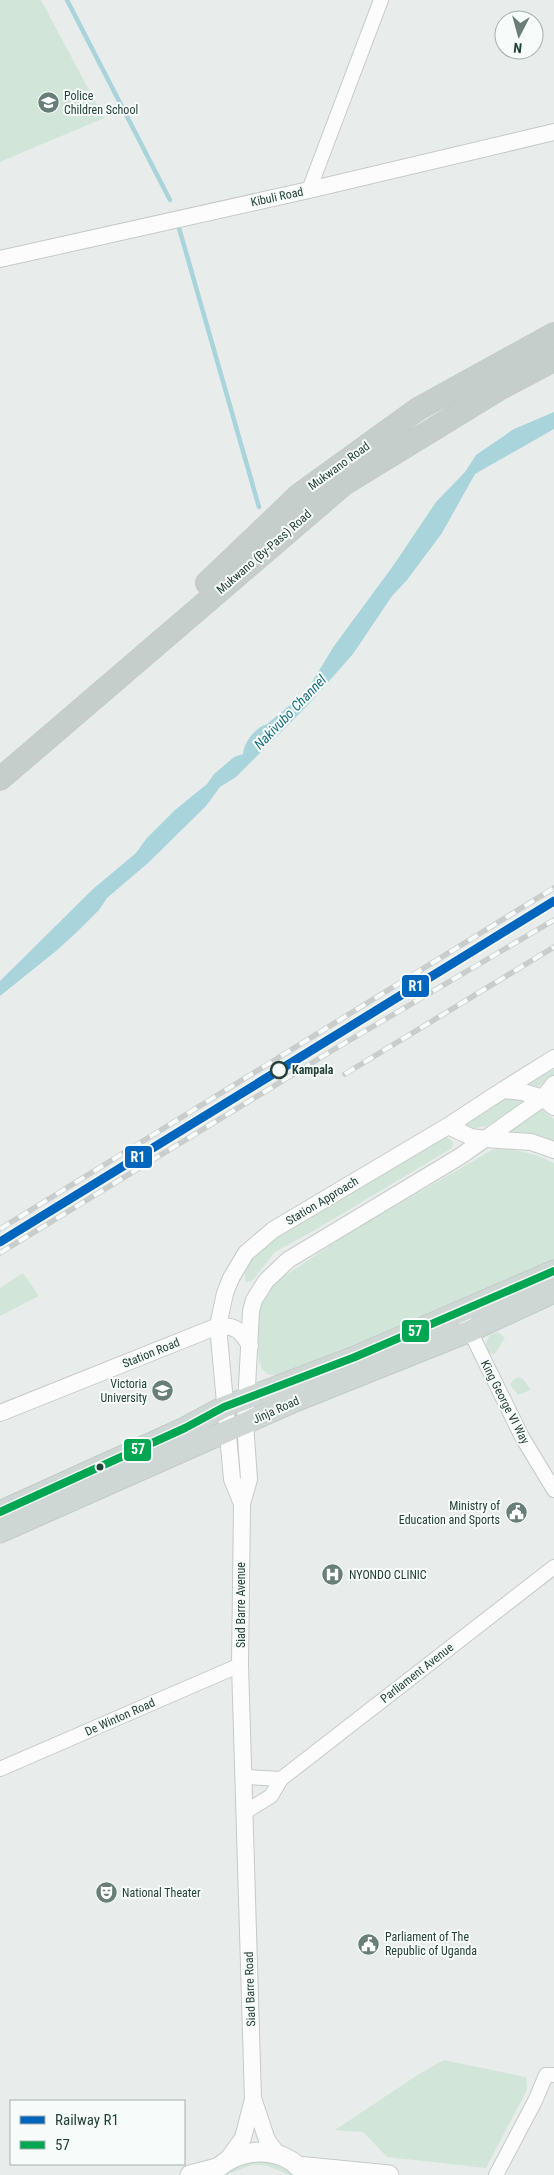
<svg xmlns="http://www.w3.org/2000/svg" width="554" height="2175" font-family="'Roboto Condensed',sans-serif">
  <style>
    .green { fill: #d1e6d8 }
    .water { fill: #a9d4db }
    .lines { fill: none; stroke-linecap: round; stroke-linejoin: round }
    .stream { stroke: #a9d4db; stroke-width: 4.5 }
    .minor-casing { stroke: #c5cac8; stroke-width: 16 }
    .tertiary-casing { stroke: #c5cac8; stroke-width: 18 }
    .secondary-casing { stroke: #c3cbc8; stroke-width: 21 }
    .primary-casing { stroke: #c3ccc9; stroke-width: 23 }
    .trunk-casing { stroke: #c3ccc9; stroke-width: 24 }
    .minor { stroke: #fcfcfc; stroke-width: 14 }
    .tertiary { stroke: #fcfcfc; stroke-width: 16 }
    .secondary { stroke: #fcfcfc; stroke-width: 19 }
    .primary { stroke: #cfd7d5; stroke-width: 21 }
    .trunk { stroke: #c6cecc; stroke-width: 22 }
    .rail-casing { stroke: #c9cdcc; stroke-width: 5.5 }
    .rail { stroke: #f7fbf9; stroke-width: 4; stroke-dasharray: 11; stroke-linecap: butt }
    .bus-1-casing { stroke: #f7fbf9; stroke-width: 11 }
    .bus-1 { stroke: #00a651; stroke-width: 8 }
    .rail-1-casing { stroke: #f7fbf9; stroke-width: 12 }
    .rail-1 { stroke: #0065bd; stroke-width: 9 }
    .stop-dot { fill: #f7fbf9; stroke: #24423a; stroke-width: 2.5 }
    .bus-dot { fill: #24423a; stroke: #f7fbf9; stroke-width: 2 }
    .labels { text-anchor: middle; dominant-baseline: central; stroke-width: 4; stroke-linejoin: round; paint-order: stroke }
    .poi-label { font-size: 12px; fill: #24423a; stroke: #f7fbf9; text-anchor: start }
    .street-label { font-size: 12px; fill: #24423a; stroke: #f7fbf9 }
    .stop-label { font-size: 12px; font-weight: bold; fill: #24423a; stroke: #f7fbf9; text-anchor: start }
    .water-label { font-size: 14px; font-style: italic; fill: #1c6f80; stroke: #f7fbf9 }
    .line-badge { stroke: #f7fbf9; stroke-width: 2 }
    .badge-label { font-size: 14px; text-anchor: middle; font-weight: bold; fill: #fff }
  </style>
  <rect width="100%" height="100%" fill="#e8edeb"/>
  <path class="green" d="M 0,0 L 41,0 L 104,118 L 0,162 Z
    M 554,1069 L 554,1075 L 538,1087 L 523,1085 Z
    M 505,1097 L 528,1098 L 487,1126 L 469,1129 L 465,1123 Z
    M 539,1107 L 554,1119 L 554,1143 L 530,1133 L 500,1132 Z
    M 440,1136 L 447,1137 L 453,1142 L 452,1148 L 315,1230 L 275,1252 L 252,1281 L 246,1282 C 239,1262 263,1247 277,1236 Z
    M 505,1148 L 536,1155 L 554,1163 L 554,1260 L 416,1323 L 283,1374 L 269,1375 L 262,1369 L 259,1361 L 255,1318 L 269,1286 L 354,1230 L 492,1150 Z
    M 23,1273 L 39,1296 L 0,1316 L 0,1288 Z
    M 498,1332 L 505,1338 L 494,1355 L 487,1351 L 486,1342 L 490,1335 Z
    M 518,1377 L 523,1379 L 531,1390 L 518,1395 L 510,1385 L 513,1380 Z
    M 444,2060 L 526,2077 L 527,2090 L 486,2168 L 387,2157 L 363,2132 L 335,2130 L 419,2074 Z
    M 258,2161 L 278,2165 L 293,2175 C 283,2175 272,2165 259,2165 C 244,2164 234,2175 222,2175 L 238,2165 Z"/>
  <path class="water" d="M 554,412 L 554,429 L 475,474 L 442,533 L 407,580 L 392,596 L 353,654 L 307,706 L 236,777 L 220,787 L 206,806 L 148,863 L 107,898 L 99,910 L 77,932 L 56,951 L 0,996 L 0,981 L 93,889 L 136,853 L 146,839 L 175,810 L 207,784 L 214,774 L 234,757 L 243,754 C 244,742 255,728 267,724 L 306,692 L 334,646 L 393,566 L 436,502 L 465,472 L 476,455 L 514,429 Z"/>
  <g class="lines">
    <path class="stream" d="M 67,0 L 170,200
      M 179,228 L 259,507"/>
    <defs>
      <path id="minor" d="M 309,190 L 381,0
        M 466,1323 L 522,1437 L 554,1490
        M 0,1769 L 240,1665
        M 245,1777 L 281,1779
        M 245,1812 L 271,1796 L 281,1779 L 554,1567
        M 496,2175 L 535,2101 L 546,2075 L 554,2075"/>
      <path id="tertiary" d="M 0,259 L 309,190 L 554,132
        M 503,1090 L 554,1058
        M 448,1126 L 471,1137 L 485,1139 L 543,1098 L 554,1084
        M 0,1413 L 218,1326 C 235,1325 242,1331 250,1346
        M 242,1504 L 232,1479 L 218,1326 L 225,1293 L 231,1278 L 246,1253 L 273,1230 L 448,1126 L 503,1090 L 523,1092 L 543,1098 L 554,1107
        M 254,2101 L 267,2140 L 278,2155
        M 227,2160 L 243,2138 L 253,2099 L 240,1665 L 242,1504 L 249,1479 L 245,1424 L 251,1311 L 254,1300 L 266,1281 L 288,1260 L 459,1157 L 485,1139 L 531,1142 L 554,1150"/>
      <path id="secondary" d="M 297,2166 L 389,2175
        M 190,2175 L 217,2168
        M 211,2175 C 235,2146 282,2143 306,2175"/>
      <path id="primary" d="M 0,1512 L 185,1428 L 224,1407 L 355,1357 L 554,1271
        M 0,1532 L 295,1401 L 470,1331 L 554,1292"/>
      <path id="trunk" d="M 207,583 L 299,495 L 418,409 L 554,334
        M 0,779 L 344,484 L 499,389 L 554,360"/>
    </defs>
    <use href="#minor" class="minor-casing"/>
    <use href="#tertiary" class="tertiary-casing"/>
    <use href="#secondary" class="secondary-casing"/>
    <use href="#primary" class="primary-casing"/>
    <use href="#trunk" class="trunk-casing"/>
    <use href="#minor" class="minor"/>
    <use href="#tertiary" class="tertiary"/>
    <use href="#secondary" class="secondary"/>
    <use href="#primary" class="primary"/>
    <use href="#trunk" class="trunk"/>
    <defs>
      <path id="rail" d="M 345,1074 L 554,947
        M 0,1229 L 554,888
        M 0,1242 L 554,901
        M 0,1253 L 333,1050 L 554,920"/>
    </defs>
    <use href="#rail" class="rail-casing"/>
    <use href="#rail" class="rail"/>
    <defs>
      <path id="bus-1" d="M 0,1512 L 185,1428 L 224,1407 L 355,1357 L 554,1271"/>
    </defs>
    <use href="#bus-1" class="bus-1-casing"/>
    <use href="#bus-1" class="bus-1"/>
    <defs>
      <path id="rail-1" d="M 0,1242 L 554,901"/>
    </defs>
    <use href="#rail-1" class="rail-1-casing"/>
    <use href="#rail-1" class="rail-1"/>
  </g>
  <defs>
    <symbol id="school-disc" viewBox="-11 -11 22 22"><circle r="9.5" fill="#697e78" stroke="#f7fbf9"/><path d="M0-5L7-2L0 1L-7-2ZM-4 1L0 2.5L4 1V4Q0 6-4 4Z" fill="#fff"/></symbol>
    <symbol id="university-disc" viewBox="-11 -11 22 22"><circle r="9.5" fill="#697e78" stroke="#f7fbf9"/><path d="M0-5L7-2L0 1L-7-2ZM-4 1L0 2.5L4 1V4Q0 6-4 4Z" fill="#fff"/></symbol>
    <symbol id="civic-disc" viewBox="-11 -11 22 22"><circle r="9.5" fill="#697e78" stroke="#f7fbf9"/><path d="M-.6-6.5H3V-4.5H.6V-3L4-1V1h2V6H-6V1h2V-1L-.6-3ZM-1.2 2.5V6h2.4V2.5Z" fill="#fff"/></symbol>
    <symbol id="hospital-disc" viewBox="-11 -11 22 22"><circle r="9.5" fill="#697e78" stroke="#f7fbf9"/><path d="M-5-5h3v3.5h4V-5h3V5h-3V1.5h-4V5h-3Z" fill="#fff"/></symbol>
    <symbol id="theatre-disc" viewBox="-11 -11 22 22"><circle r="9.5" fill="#697e78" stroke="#f7fbf9"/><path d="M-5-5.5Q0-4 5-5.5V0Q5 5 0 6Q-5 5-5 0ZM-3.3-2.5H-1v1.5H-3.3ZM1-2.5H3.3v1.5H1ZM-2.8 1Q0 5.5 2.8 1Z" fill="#fff"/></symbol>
  </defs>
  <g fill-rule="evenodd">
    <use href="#school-disc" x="36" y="90" width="25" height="25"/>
    <use href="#university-disc" x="150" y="1378" width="25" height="25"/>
    <use href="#civic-disc" x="504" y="1500" width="25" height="25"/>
    <use href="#hospital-disc" x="320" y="1562" width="25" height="25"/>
    <use href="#theatre-disc" x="94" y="1880" width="25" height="25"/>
    <use href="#civic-disc" x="356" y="1932" width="25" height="25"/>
  </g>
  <circle class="stop-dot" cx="279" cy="1070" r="8"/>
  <circle class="bus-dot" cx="100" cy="1467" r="4.5"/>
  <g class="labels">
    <g class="poi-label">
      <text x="64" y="96">Police<tspan x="64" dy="14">Children School</tspan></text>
      <text x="147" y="1384" text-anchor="end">Victoria<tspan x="147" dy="14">University</tspan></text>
      <text x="500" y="1506" text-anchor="end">Ministry of<tspan x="500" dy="14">Education and Sports</tspan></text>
      <text x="349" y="1575">NYONDO CLINIC</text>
      <text x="122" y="1893">National Theater</text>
      <text x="385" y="1937">Parliament of The<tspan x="385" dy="14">Republic of Uganda</tspan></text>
    </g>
    <g class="street-label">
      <text transform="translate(277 197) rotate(-12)">Kibuli Road</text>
      <text transform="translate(339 466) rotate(-36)">Mukwano Road</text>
      <text transform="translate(264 552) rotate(-41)">Mukwano (By-Pass) Road</text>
      <text transform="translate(322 1201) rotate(-31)">Station Approach</text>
      <text transform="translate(151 1353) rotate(-22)">Station Road</text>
      <text transform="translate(505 1402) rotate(63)">King George VI Way</text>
      <text transform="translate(276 1410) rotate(-24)">Jinja Road</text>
      <text transform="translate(241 1605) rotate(-90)">Siad Barre Avenue</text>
      <text transform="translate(417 1673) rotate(-38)">Parliament Avenue</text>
      <text transform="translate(120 1717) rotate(-24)">De Winton Road</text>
      <text transform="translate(250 1989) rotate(-92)">Siad Barre Road</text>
    </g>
    <g class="stop-label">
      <text x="292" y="1070">Kampala</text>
    </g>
    <g class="water-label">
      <text transform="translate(290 712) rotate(-46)">Nakivubo Channel</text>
    </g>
  </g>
  <g class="line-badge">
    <rect x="401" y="974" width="29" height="24" rx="5" fill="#0065bd"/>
    <rect x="124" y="1145" width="29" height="24" rx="5" fill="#0065bd"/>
    <rect x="401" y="1319" width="29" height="24" rx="5" fill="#00a651"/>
    <rect x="123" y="1438" width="29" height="24" rx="5" fill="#00a651"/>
  </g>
  <g class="badge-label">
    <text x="416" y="991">R1</text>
    <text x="138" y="1162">R1</text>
    <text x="415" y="1336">57</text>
    <text x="138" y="1454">57</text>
  </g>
  <rect x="10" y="2100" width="175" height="65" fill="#f7fbf9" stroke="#a3b1ad"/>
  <rect x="20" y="2116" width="25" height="8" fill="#0065bd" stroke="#a3b1ad"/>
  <text x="55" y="2125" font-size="15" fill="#24423a">Railway R1</text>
  <rect x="20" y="2141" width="25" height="8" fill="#00a651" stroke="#a3b1ad"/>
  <text x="55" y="2150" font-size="15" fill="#24423a">57</text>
  <g transform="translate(519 35) rotate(186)"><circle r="24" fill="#f7fbf9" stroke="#a3b1ad"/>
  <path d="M0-4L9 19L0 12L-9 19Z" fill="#697e78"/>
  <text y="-8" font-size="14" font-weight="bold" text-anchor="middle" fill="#24423a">N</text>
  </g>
</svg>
